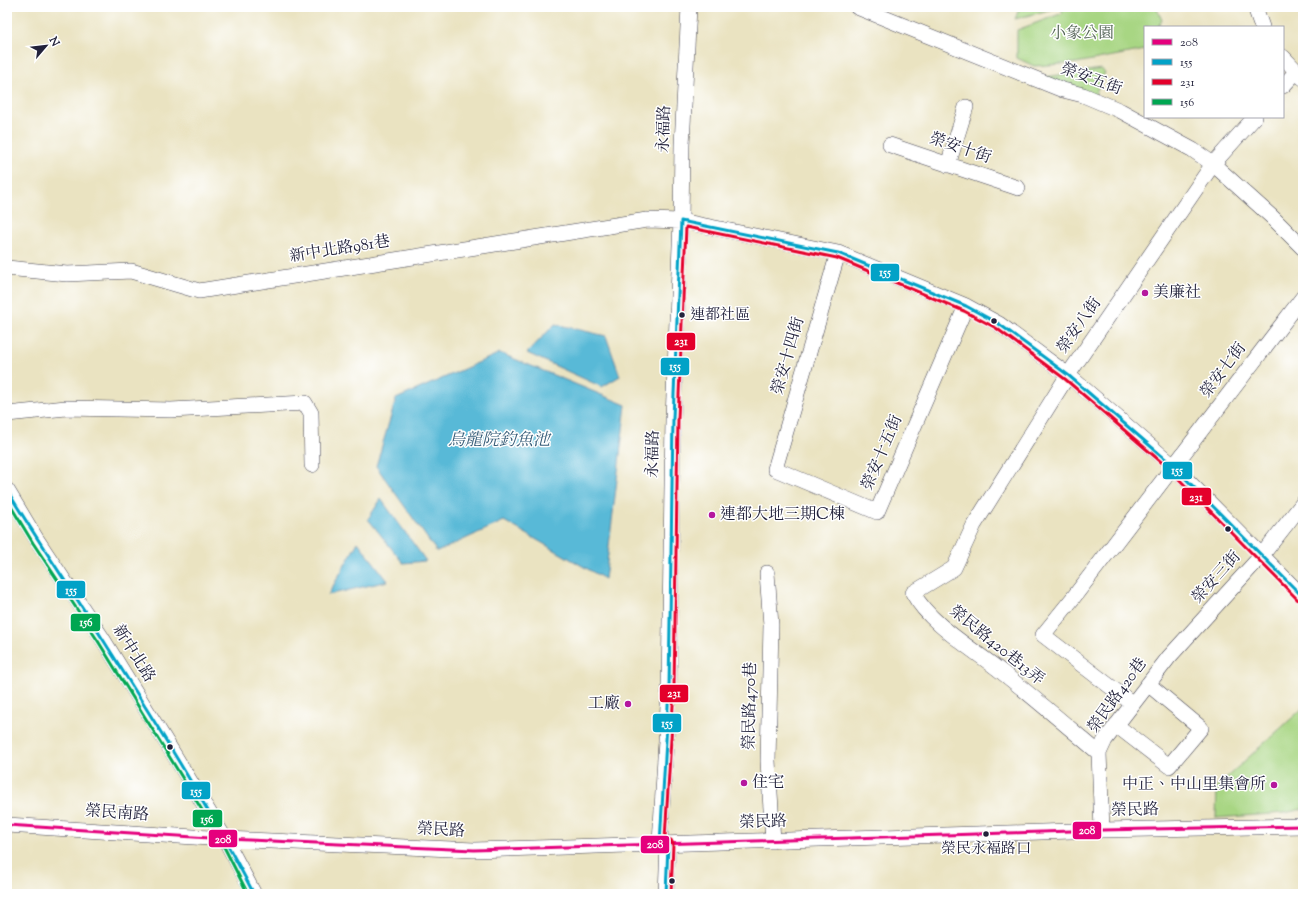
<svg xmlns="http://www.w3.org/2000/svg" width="1310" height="901" font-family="'Sorts Mill Goudy','Noto Serif TC',serif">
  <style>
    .green { fill: #a8d683; stroke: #657c5f }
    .water { fill: #59b9d7; stroke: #3e6e89 }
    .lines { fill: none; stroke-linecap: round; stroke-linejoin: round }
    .minor-casing { stroke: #403f4f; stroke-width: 16 }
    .minor { stroke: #fff; stroke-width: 15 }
    .bus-1-casing { stroke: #fff; stroke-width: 6 }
    .bus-2-casing { stroke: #fff; stroke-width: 6 }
    .bus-3-casing { stroke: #fff; stroke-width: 6 }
    .bus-4-casing { stroke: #fff; stroke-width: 6 }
    .bus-1 { stroke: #e5007d; stroke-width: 3 }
    .bus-2 { stroke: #02a2c7; stroke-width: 3 }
    .bus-3 { stroke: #e4002b; stroke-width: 3 }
    .bus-4 { stroke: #00a651; stroke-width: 3 }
    .poi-dot { fill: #b5179e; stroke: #fff; stroke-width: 1.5 }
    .bus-dot { fill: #22223b; stroke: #fff; stroke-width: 1.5 }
    .labels { text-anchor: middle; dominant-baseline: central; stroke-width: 3; stroke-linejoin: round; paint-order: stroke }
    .bus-label { font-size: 15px; fill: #22223b; stroke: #fff; text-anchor: start }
    .park-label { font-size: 16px; fill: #516154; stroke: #fff }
    .street-label { font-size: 16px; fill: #22223b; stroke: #fff }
    .poi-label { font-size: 16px; fill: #22223b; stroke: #fff; text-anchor: start }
    .water-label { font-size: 17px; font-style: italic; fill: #385e79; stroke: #fff }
    .line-badge { stroke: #fff; stroke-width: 1.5 }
    .badge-label { font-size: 11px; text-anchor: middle; font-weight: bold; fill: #fff }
  </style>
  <rect width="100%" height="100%" fill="#fff"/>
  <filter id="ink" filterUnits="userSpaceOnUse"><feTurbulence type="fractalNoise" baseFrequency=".025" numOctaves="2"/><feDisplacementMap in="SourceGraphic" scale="8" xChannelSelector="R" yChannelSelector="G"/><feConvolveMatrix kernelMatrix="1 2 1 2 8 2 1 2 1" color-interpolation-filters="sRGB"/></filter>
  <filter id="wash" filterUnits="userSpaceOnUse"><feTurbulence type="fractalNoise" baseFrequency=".012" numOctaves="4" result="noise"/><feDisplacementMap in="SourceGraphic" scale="16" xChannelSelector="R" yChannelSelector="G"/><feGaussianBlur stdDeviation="0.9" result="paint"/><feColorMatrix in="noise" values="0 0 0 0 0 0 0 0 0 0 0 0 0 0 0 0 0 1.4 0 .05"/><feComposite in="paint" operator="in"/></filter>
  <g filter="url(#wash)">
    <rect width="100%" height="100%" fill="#eae3c1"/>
    <path class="green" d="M 1020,7 L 1156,7 L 1162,20 L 1158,27 L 1145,27 L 1145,50 L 1076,63 L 1034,66 L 1017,58 L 1017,30 L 1063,13 L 1060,7 L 1015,19 Z
      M 1101,69 L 1105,72 L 1094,97 L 1038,78 Z
      M 1303,708 L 1303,809 L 1284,813 L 1216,818 L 1217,786 Z"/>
    <path class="water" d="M 555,324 L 606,336 L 620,376 L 602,387 L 527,353 Z
      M 500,353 L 626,405 L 605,579 L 504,521 L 437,552 L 376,466 L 396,399 Z
      M 381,499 L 426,561 L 403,563 L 368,519 Z
      M 358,542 L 388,581 L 328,595 Z"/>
  </g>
  <g filter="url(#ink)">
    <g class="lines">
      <defs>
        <path id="minor" d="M 857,7 L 1063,90 L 1083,95 L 1121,111 L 1193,150 L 1213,164 L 1272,217 L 1303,248
          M 1255,7 L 1262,27
          M 1283,57 L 1303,78
          M 1283,86 L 1296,72
          M 890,145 L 1018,188
          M 948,165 L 966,107
          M 838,253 L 775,469 L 877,512 L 966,306
          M 7,268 L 67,274 L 131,271 L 199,291 L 647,220 L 681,221 L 838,253 L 966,306 L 999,324 L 1068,375 L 1170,463 L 1303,597
          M 7,414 L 66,408 L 171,410 L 305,403 L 311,413 L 312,465
          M 7,490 L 37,540 L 102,638 L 176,758 L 225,839 L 254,894
          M 767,573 L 771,625 L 768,761 L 773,841
          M 1133,704 L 1043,635 L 1073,598 L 1303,297
          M 1116,725 L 1169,766 L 1201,728 L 1148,684
          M 1099,753 C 1067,726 1036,699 1003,673 C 975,650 930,625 913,593 L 954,568 L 974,525 L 1068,375 L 1213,164 L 1255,117
          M 7,825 L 225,839 L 474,850 L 1102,830 L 1303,826
          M 1102,830 L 1099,753 L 1105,740 L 1169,657 L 1262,555 L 1303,503
          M 666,894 L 668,844 L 660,843 L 669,689 L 673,419 L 681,221 L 682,145 L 689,7"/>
      </defs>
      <use href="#minor" class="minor-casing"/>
      <use href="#minor" class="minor"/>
      <defs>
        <path id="bus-1" d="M 7,825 L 225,839 L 474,850 L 1102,830 L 1303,826"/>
        <path id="bus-2" d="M 7,490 C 37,540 71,589 102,638 C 155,722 208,806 254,894
          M 666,894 L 668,844 L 660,843 L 669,689 L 673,419 L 681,221 L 838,253 L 966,306 L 999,324 L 1068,375 L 1170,463 L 1303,597"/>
        <path id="bus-3" d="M 671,894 L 673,844 L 671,840 L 665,839 L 674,689 L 678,419 L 686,227 L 837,258 L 964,311 L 996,328 L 1065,379 L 1167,467 L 1299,601"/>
        <path id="bus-4" d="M 7,500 L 33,543 L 98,641 L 172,761 L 221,841 L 248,894"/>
      </defs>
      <use href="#bus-1" class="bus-1-casing"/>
      <use href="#bus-2" class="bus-2-casing"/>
      <use href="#bus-3" class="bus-3-casing"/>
      <use href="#bus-4" class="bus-4-casing"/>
      <use href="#bus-1" class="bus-1"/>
      <use href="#bus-2" class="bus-2"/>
      <use href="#bus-3" class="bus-3"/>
      <use href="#bus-4" class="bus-4"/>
    </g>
  </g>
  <g class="poi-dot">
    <circle cx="1145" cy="293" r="4"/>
    <circle cx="712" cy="515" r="4"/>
    <circle cx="628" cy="704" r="4"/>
    <circle cx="744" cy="783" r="4"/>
    <circle cx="1274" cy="785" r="4"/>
  </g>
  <g class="bus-dot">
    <circle cx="682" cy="315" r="3.5"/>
    <circle cx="994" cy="321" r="3.5"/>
    <circle cx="1228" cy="529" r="3.5"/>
    <circle cx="170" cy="747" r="3.5"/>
    <circle cx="986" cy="834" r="3.5"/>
    <circle cx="672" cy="881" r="3.5"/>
  </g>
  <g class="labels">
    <g class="bus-label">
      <text x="690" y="315">連都社區</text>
      <text x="986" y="849" text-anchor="middle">榮民永褔路口</text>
    </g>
    <g class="park-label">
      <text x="1082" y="34">小象公園</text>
    </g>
    <g class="street-label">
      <text transform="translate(1091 80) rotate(20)">榮安五街</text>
      <text transform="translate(665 129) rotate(-88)">永福路</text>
      <text transform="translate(960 149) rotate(19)">榮安十街</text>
      <text transform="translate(340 250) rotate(-9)">新中北路981巷</text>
      <text transform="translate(1080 326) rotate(-55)">榮安八街</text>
      <text transform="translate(789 356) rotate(-74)">榮安十四街</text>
      <text transform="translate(1224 371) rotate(-53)">榮安七街</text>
      <text transform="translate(883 453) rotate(-67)">榮安十五街</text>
      <text transform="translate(654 454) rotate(-89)">永福路</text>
      <text transform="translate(1217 578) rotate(-48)">榮安三街</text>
      <text transform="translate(996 646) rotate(39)">榮民路420巷13弄</text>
      <text transform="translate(133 654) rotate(58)">新中北路</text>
      <text transform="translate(1118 696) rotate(-54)">榮民路420巷</text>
      <text transform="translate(751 706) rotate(-89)">榮民路470巷</text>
      <text transform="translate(1135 811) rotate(-1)">榮民路</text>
      <text transform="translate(117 814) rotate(4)">榮民南路</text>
      <text transform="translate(763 823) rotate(-2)">榮民路</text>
      <text transform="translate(441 831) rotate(3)">榮民路</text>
    </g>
    <g class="poi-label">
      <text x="1153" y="293">美廉社</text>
      <text x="720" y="515">連都大地三期C棟</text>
      <text x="620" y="704" text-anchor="end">工廠</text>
      <text x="752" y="783">住宅</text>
      <text x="1266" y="785" text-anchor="end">中正、中山里集會所</text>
    </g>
    <g class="water-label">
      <text x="499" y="441">烏龍院釣魚池</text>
    </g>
  </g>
  <g class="line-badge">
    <rect x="870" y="263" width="30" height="19" rx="4" fill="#02a2c7"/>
    <rect x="666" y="332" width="30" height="19" rx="4" fill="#e4002b"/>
    <rect x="660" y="357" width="30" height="19" rx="4" fill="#02a2c7"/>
    <rect x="1162" y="461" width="31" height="19" rx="4" fill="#02a2c7"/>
    <rect x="1181" y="487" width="31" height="19" rx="4" fill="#e4002b"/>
    <rect x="56" y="580" width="30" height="19" rx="4" fill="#02a2c7"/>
    <rect x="70" y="613" width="31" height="19" rx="4" fill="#00a651"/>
    <rect x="659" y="684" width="30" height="19" rx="4" fill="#e4002b"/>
    <rect x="652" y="713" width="30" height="20" rx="4" fill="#02a2c7"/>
    <rect x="181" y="781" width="30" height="19" rx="4" fill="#02a2c7"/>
    <rect x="192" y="809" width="31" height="19" rx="4" fill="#00a651"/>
    <rect x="1072" y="821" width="30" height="19" rx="4" fill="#e5007d"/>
    <rect x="208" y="829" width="30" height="19" rx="4" fill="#e5007d"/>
    <rect x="640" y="835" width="30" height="19" rx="4" fill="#e5007d"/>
  </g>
  <g class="badge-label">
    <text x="885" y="276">155</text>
    <text x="681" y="345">231</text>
    <text x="675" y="370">155</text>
    <text x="1177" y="474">155</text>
    <text x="1196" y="501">231</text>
    <text x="71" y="594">155</text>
    <text x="86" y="626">156</text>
    <text x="674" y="697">231</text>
    <text x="667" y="727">155</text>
    <text x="196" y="795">155</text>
    <text x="207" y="823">156</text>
    <text x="1087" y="834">208</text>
    <text x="223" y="843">208</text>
    <text x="655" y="848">208</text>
  </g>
  <rect width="1310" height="901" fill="none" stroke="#fff" stroke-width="24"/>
  <rect x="1144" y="26" width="140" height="92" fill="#ffffff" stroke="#a7a7b1"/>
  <rect x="1152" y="39" width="20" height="6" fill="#e5007d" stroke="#a7a7b1"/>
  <text x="1180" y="46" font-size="12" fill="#22223b">208</text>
  <rect x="1152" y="59" width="20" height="6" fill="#02a2c7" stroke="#a7a7b1"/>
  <text x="1180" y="66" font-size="12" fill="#22223b">155</text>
  <rect x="1152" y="79" width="20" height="6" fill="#e4002b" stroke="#a7a7b1"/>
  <text x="1180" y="86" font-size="12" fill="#22223b">231</text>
  <rect x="1152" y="99" width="20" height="6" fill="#00a651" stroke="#a7a7b1"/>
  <text x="1180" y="106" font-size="12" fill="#22223b">156</text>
  <g transform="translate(46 46) rotate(62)" stroke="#ffffff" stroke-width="3" paint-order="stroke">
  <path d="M0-3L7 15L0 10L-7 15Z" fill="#22223b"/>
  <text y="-6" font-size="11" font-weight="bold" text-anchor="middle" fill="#22223b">N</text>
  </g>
</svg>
